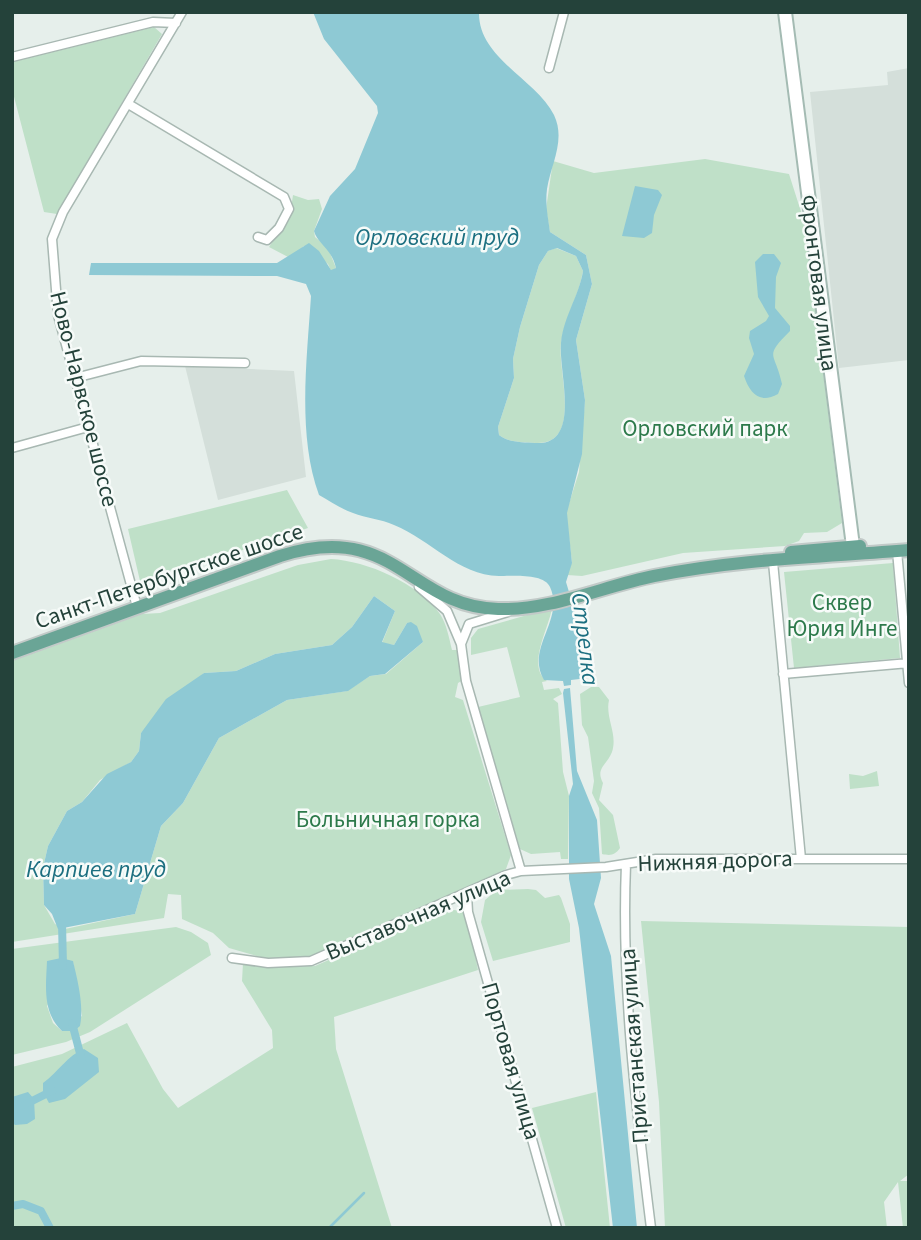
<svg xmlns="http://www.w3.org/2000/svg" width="921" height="1240" font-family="'Source Sans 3',sans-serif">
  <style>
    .built { fill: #d4dfda }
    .green { fill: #bfe0c8; fill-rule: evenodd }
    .water { fill: #8ec9d4; fill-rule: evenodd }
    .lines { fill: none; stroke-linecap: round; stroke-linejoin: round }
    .stream { stroke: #8ec9d4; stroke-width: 2.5 }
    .canal { stroke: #8ec9d4; stroke-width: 8 }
    .street-casing { stroke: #a8b8b2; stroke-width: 11 }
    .secondary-casing { stroke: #a4bbb3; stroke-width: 16 }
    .primary-casing { stroke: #c2cac8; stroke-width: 16 }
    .street { stroke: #fff; stroke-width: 8 }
    .secondary { stroke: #fff; stroke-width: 12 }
    .primary { stroke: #6aa596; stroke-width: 12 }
    .labels { text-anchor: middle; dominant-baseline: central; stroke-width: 5; stroke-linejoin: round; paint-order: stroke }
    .street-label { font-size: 23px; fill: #24423a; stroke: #f7fbf9 }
    .park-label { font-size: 23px; fill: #2d7a4b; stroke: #f7fbf9 }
    .water-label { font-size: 24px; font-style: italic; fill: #1c6f80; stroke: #f7fbf9 }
  </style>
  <rect width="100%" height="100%" fill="#e6efeb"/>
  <path class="built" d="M 909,68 L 909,360 L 839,368 L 810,92 L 888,85 L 887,72 Z
    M 185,366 L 294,371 L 306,477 L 218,500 Z"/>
  <path class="green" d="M 154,27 L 162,34 L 57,214 L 44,212 L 12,89 L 12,62 Z
    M 705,159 L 789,174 L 804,221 L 842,523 L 827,532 L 804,533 L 799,541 L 785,546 L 683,553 L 582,576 L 567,575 L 572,562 L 566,513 L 579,472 L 585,400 L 576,340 L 592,284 L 586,255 L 550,232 L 546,209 L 553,161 L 594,173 Z
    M 293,195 L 308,200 L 319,199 L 322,209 L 314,231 L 315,237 L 328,248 L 336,268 L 331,271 L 328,264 L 304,246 L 290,258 L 269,247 L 290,215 Z
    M 556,248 L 576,256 L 583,271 C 579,296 564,319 561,343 C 557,371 584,446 535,443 C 523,442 509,443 499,435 L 498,427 L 514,378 L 513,359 L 520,327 L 539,265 L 548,251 Z
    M 287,490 L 308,528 L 237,552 L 222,552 L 140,581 L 128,529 Z
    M 331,559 C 367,561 418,583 440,614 C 447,625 449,638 452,650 L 457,650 L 463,680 L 458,683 L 455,697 L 463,700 L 511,855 L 506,869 L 465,890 L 308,957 L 264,958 L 229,948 L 213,933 L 182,919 L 181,895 L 168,894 L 164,918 L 12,942 L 12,661 L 142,614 L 160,613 L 298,565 ZM 374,596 L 395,611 L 382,643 L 394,645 L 407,623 L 423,642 L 386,674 L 370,676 L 347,691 L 287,700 L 219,738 L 183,803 L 161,826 L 135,914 L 65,929 L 55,924 L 44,905 L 43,868 L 48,846 L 67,811 L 82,802 L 100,780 L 131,762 L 139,751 L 141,733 L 204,673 L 236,671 L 275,654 L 332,645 L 352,627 Z
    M 893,563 L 900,658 L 794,668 L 784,572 Z
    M 552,608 C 549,628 526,667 547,681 L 542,682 L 544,690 L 559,688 L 562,694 L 553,699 L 558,703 L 563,772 L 569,796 L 568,859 L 561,859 L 560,852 L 531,854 L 520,849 L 478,707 L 520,697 L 507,647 L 471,655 L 471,638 L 478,629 Z
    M 591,687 L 599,687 L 609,700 C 605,718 618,734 612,752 C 607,765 595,768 603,783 L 599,800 L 613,815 L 620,848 C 615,855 611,856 602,854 L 599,808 L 592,793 L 594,781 L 588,737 L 582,725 L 580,694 Z
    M 877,771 L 879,786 L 850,789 L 849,774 L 863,776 Z
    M 528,889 L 536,890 L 545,898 L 559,895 L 561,898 L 570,924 L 570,942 L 493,961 L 481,922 L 485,900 L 497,890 Z
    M 454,910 L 463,911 L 468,920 L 478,970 L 334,1017 L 336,1049 L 392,1228 L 12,1228 L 12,1067 L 62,1054 L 127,1023 L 163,1089 L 178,1108 L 273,1048 L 272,1030 L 242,981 L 243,963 L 268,967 L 315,966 L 438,912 Z
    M 641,921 L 909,927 L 909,1174 L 900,1181 L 909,1181 L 909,1228 L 903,1228 L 898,1182 L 884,1202 L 887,1228 L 665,1228 L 659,1102 Z
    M 176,927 L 191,932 L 208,943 L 211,955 L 90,1032 L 66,1042 L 12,1055 L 12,949 ZM 73,962 L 82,1016 L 62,1031 L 53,1023 L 47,1006 Z
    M 596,1092 L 610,1228 L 566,1228 L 532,1108 Z"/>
  <path class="water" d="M 313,12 L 479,12 C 478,58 536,79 554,115 C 566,140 551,164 547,189 C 545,204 548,217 550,232 L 586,255 L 592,284 L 576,340 L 585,400 L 582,454 L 567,513 L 572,563 L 566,582 L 593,672 L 588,678 L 571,680 L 571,685 L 564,686 L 563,681 L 544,680 C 525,648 565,620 550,587 C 544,573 512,576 499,576 C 458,575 431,540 394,525 C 381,519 366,518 353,513 C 341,509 330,501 319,495 C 297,435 307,359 311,296 L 306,284 L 277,276 L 89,275 L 91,263 L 277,263 L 309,243 L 319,251 L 331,270 L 336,268 C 332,249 317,243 314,231 L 330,196 L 355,169 L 378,113 L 377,106 L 324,39 ZM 557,248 L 576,256 L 583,271 C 579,296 563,318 561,343 C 558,371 583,446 535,443 C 523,442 509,443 499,435 L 498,427 L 514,378 L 513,359 L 520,327 L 539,265 L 548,251 Z
    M 635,186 L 658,190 L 662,195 L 654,215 L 652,233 L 644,238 L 622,236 Z
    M 763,254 L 774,254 L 781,263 L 776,277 L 775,308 L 790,326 L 790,331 C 763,358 775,351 782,384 L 778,394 C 760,404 750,394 744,376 L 754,354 L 749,338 L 750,331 L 766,321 L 769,316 L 758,297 L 755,262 Z
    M 374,596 L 395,611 L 382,642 L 394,645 L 407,623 L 411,622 L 417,626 L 423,642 L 385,674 L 370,676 L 348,691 L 287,700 L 219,738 L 183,803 L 161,826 L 135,914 L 58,929 L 52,914 L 44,905 L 43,868 L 48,846 L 67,811 L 82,802 L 107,774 L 131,762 L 139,751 L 141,733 L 166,699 L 204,673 L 236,671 L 275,654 L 332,645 L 352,627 Z
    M 570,688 L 577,771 L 597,820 L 601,878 L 594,904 L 611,956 L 637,1228 L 613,1228 L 579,928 L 569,879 L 569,796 L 573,784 L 563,693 L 564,689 Z
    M 61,958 L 73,961 C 78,982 84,1006 80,1026 L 74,1031 L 62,1031 C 42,1012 46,986 47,961 Z
    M 84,1049 L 98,1058 L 99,1072 L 65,1099 L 49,1103 L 43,1092 L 43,1083 C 58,1072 68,1055 84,1049 Z
    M 28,1092 L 34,1099 L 35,1119 L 27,1124 L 15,1125 L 12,1122 L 12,1097 Z"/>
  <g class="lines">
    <path class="stream" d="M 329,1228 L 364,1193"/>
    <path class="canal" d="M 62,923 L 63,966
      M 72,1023 L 82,1061
      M 12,1111 L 52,1091
      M 12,1206 L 23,1204 L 41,1211 L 50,1228"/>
    <defs>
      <path id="street" d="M 12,57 L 153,22 L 176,23
        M 549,68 L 564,12
        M 130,105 L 284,197 L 289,209 L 279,228 L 267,240 L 258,237
        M 75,378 L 141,361 L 245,363
        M 12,448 L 88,427
        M 897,551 L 909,683
        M 773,562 L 801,859
        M 419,587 L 447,611 L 461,644
        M 137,607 L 58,315 L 52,239 L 63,212 L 182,12
        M 508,612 L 469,624 L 461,644 L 466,681 L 521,871
        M 783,674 L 909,663
        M 626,864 C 621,985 636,1108 651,1228
        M 467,895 L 468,912 L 557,1228
        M 232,958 L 268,963 L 311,961 L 506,875 L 521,871 L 606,867 L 656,859 L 909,859"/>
      <path id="secondary" d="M 785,12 L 854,554"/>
      <path id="primary" d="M 791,552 L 860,546
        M 12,653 L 280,556 C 395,519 409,607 498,609 C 550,611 604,586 654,576 C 737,559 824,557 909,550"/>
    </defs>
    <use href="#street" class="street-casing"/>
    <use href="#secondary" class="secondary-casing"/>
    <use href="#primary" class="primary-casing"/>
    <use href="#street" class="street"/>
    <use href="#secondary" class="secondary"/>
    <use href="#primary" class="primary"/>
  </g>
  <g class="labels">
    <g class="street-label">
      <text transform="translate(819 283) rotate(83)">Фронтовая улица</text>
      <text transform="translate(84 399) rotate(76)">Ново-Нарвское шоссе</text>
      <text transform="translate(169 576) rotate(-19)">Санкт-Петербургское шоссе</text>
      <text transform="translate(715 861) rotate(-2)">Нижняя дорога</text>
      <text transform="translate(418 915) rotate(-23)">Выставочная улица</text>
      <text transform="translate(634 1046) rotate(-94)">Пристанская улица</text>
      <text transform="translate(511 1061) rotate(74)">Портовая улица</text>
    </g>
    <g class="park-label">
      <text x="705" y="428">Орловский парк</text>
      <text x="842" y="602">Сквер<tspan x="842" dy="26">Юрия Инге</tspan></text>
      <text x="388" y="819">Больничная горка</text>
    </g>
    <g class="water-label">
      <text x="437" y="237">Орловский пруд</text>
      <text transform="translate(585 639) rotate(83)">Стрелка</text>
      <text x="96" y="869">Карпиев пруд</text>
    </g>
  </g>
  <rect width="921" height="1240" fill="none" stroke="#24423a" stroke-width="28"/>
</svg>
